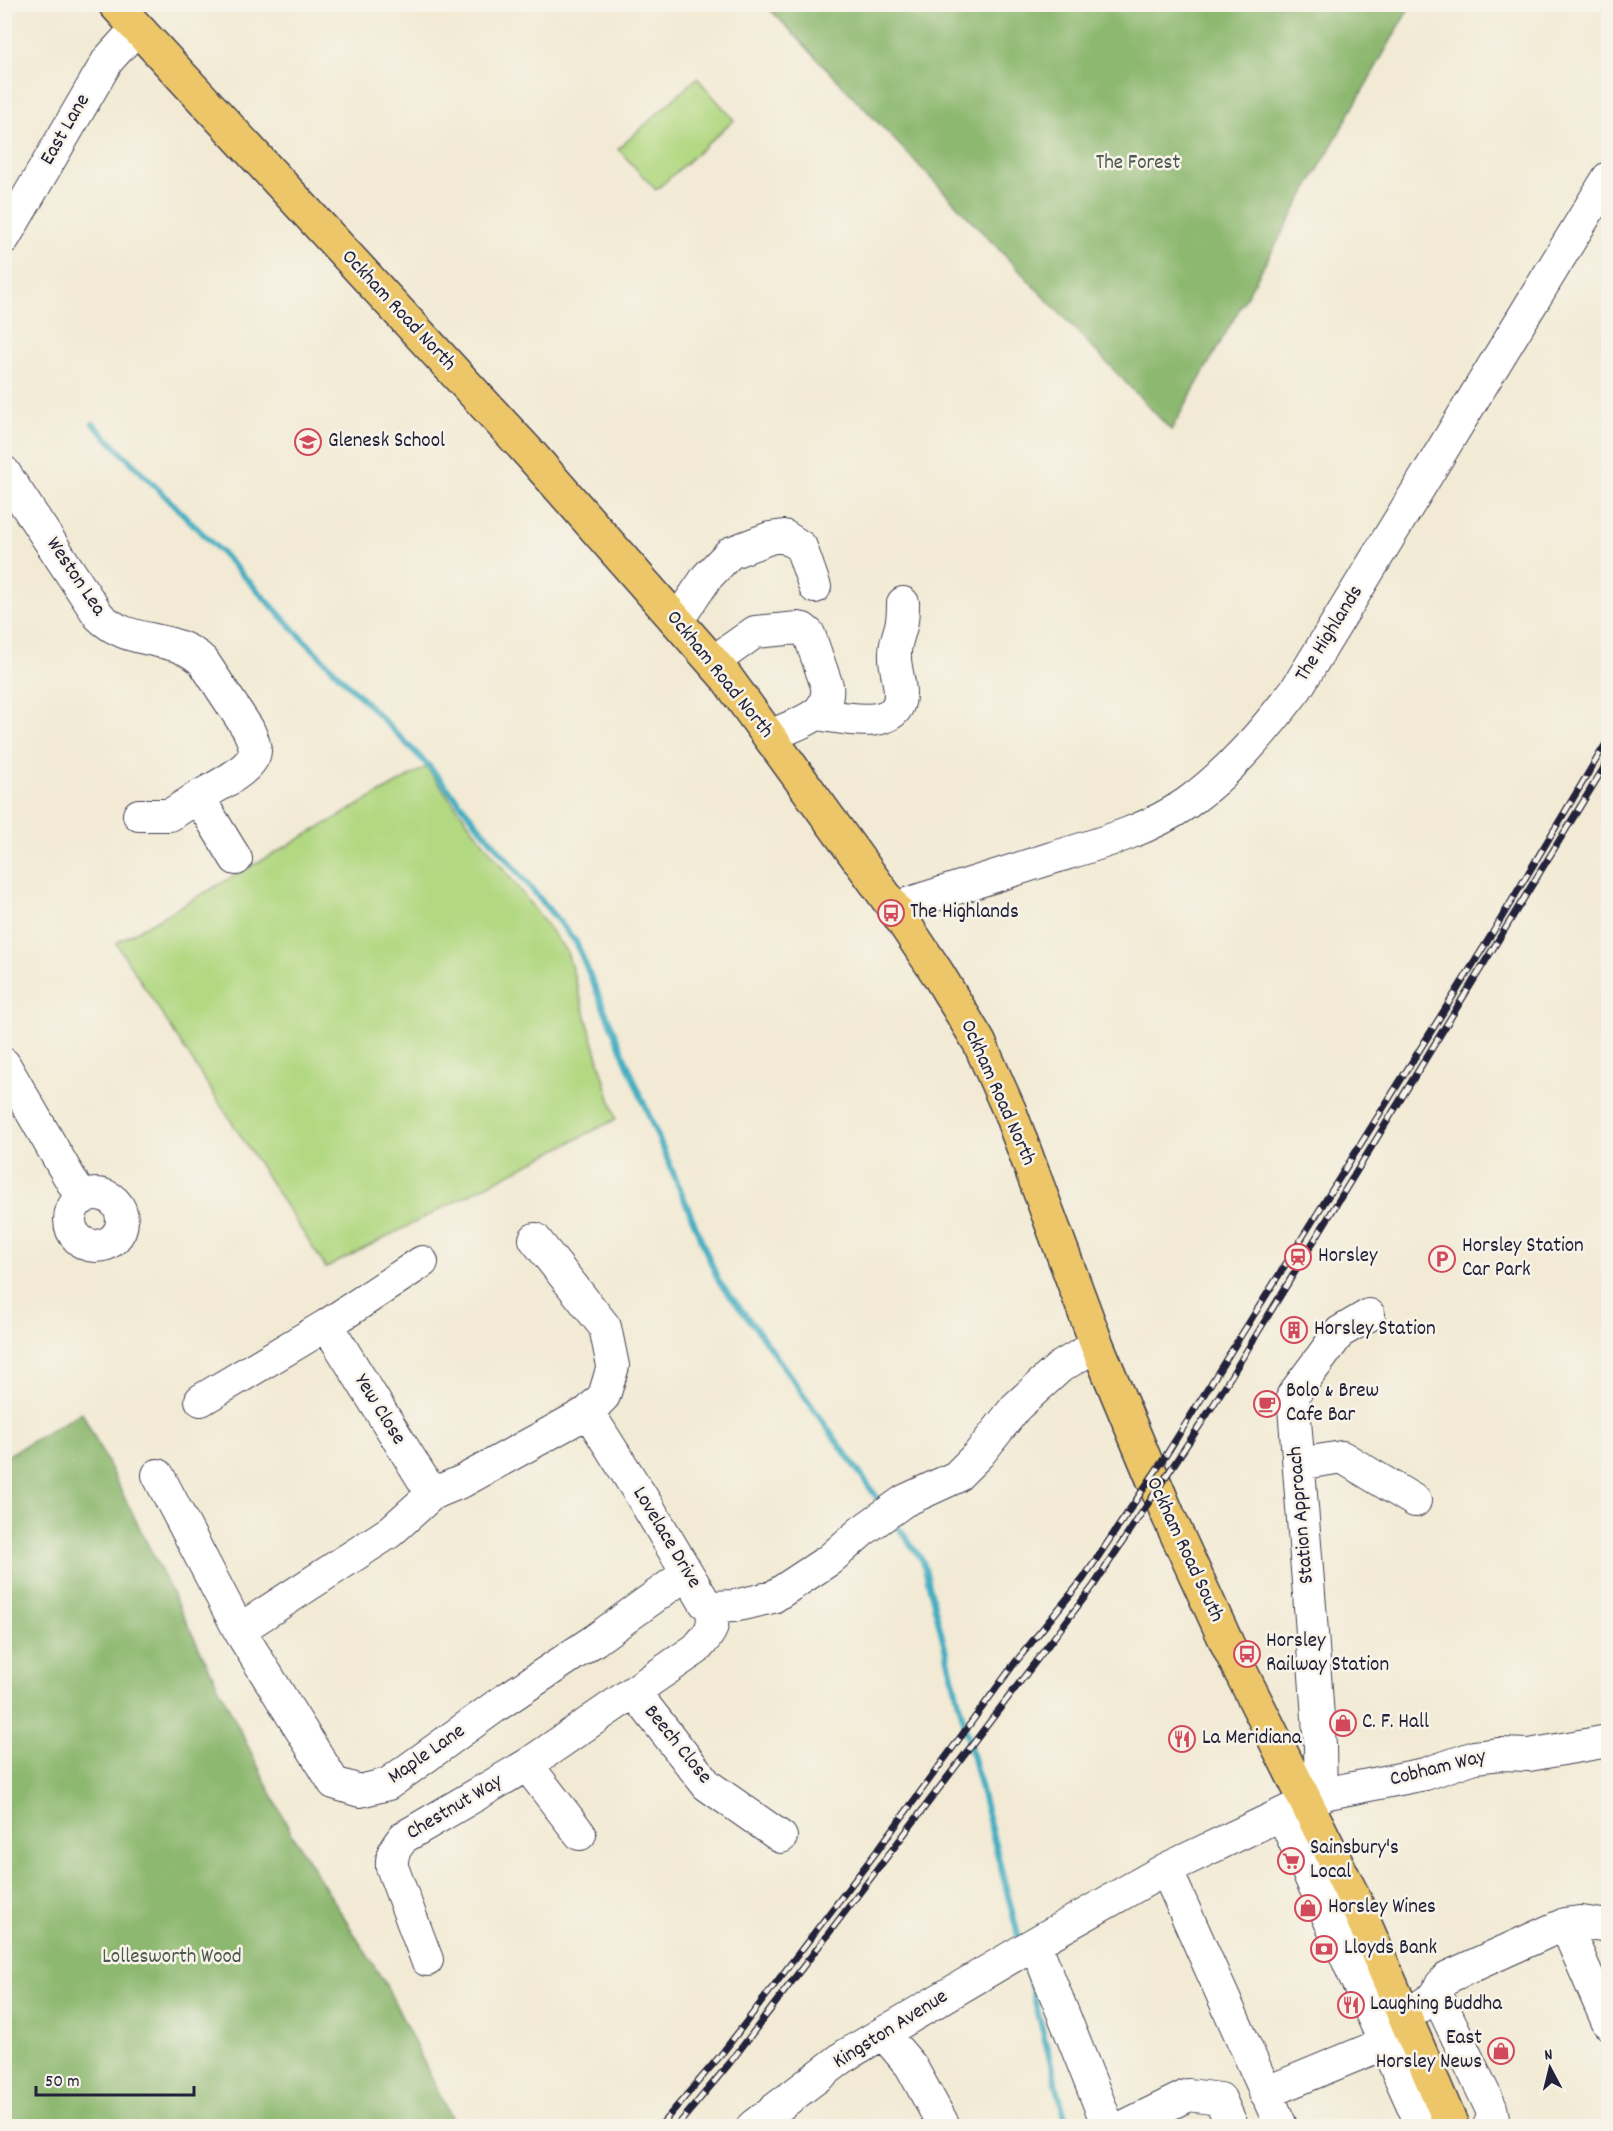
<svg xmlns="http://www.w3.org/2000/svg" width="1613" height="2131" font-family="Dekko,sans-serif">
  <style>
    .green { fill: #b2d882; stroke: #6a7d5e; stroke-width: 1.5 }
    .forest { fill: #8db870; stroke: #586d56; stroke-width: 1.5 }
    .lines { fill: none; stroke-linecap: round; stroke-linejoin: round }
    .stream { stroke: #43adc1; stroke-width: 6 }
    .minor-casing { stroke: #414052; stroke-width: 34 }
    .major-casing { stroke: #414052; stroke-width: 36 }
    .minor { stroke: #fff; stroke-width: 32 }
    .major { stroke: #ecc669; stroke-width: 33 }
    .rail-casing { stroke: #22223b; stroke-width: 7 }
    .rail { stroke: #f7f3e8; stroke-width: 4.5; stroke-dasharray: 14; stroke-linecap: butt }
    .labels { text-anchor: middle; dominant-baseline: central; stroke-width: 5; stroke-linejoin: round; paint-order: stroke }
    .street-label { font-size: 21px; fill: #22223b; stroke: #f7f3e8 }
    .park-label { font-size: 21px; fill: #4d5950; stroke: #f7f3e8 }
    .poi-label { font-size: 21px; fill: #22223b; stroke: #f7f3e8; text-anchor: start }
  </style>
  <rect width="100%" height="100%" fill="#f7f3e8"/>
  <filter id="ink" filterUnits="userSpaceOnUse"><feTurbulence type="fractalNoise" baseFrequency=".0167" numOctaves="2"/><feDisplacementMap in="SourceGraphic" scale="12" xChannelSelector="R" yChannelSelector="G"/><feConvolveMatrix kernelMatrix="1 2 1 2 8 2 1 2 1" color-interpolation-filters="sRGB"/></filter>
  <filter id="wash" filterUnits="userSpaceOnUse"><feTurbulence type="fractalNoise" baseFrequency=".008" numOctaves="4" result="noise"/><feDisplacementMap in="SourceGraphic" scale="24" xChannelSelector="R" yChannelSelector="G"/><feGaussianBlur stdDeviation="1.35" result="paint"/><feColorMatrix in="noise" values="0 0 0 0 0 0 0 0 0 0 0 0 0 0 0 0 0 1.4 0 .05"/><feComposite in="paint" operator="in"/></filter>
  <g filter="url(#wash)">
    <rect width="100%" height="100%" fill="#f2ead4"/>
    <path class="green" d="M 697,78 L 734,120 L 656,190 L 618,149 Z
      M 426,767 L 567,952 L 616,1119 L 326,1268 L 116,943 Z"/>
    <path class="forest" d="M 766,5 L 1411,5 L 1171,430 Z
      M 82,1412 L 290,1831 L 386,1985 L 455,2126 L 5,2126 L 5,1457 Z"/>
    <g class="lines">
      <path class="stream" d="M 93,424 L 221,552 L 302,638 L 428,765 L 576,942 L 719,1282 L 756,1328 L 883,1506
        M 892,1519 L 923,1561 L 1020,1943
        M 1024,1958 L 1067,2126"/>
    </g>
  </g>
  <g filter="url(#ink)">
    <g class="lines">
      <defs>
        <path id="minor" d="M 4,238 L 108,60 L 136,29
          M 4,472 L 99,616 C 130,647 171,632 203,661 L 248,729 C 251,736 255,743 255,751 C 254,769 212,789 198,797 L 236,859
          M 677,621 L 707,577 L 730,553 L 770,538 L 784,536 L 801,547 L 815,587
          M 713,662 L 755,632 L 798,628 L 803,629 L 809,634 L 827,686 C 831,720 792,723 770,737
          M 817,714 C 840,717 900,733 900,694 C 900,680 894,667 895,653 C 895,643 899,635 901,626 C 903,618 903,610 903,603
          M 139,815 L 170,815 L 198,797
          M 894,908 C 947,891 999,875 1052,858 C 1098,844 1147,831 1187,803 C 1231,771 1264,731 1297,688 L 1608,178
          M 4,1064 L 82,1199
          M70 1220a26 26 0 1 1 52 0a26 26 0 1 1-52 0Z
          M 535,1239 L 605,1327 L 613,1366 L 604,1396 L 588,1412
          M 327,1325 L 432,1494
          M 201,1400 L 327,1325 L 422,1262
          M 1299,1464 L 1342,1457 L 1415,1501
          M 158,1475 L 239,1630 L 334,1783 L 360,1791 L 388,1784 L 496,1706 L 595,1640 L 686,1574
          M 239,1630 L 390,1532 L 432,1494 L 463,1481 L 588,1412 L 645,1502 L 705,1603 L 712,1607 L 734,1606 L 773,1597 L 829,1560 L 862,1531 L 904,1501 L 956,1477 L 979,1454 L 1016,1407 L 1060,1367 L 1097,1345
          M 635,1693 L 707,1785 L 781,1837
          M 527,1765 L 580,1834
          M 1321,1796 L 1320,1746 L 1311,1619 L 1293,1395 L 1340,1332 L 1369,1315
          M 1282,1814 L 1422,2126
          M 1166,1869 L 1281,2126
          M 1565,1924 L 1608,2023
          M 1035,1943 L 1108,2126
          M 427,1960 L 392,1867 C 391,1853 396,1847 404,1837 L 527,1765 L 696,1649 C 710,1633 715,1629 712,1607
          M 1437,1995 L 1491,2108 L 1493,2118 L 1489,2126
          M 1404,2018 L 1437,1995 L 1440,1986 L 1448,1977 L 1565,1924 L 1582,1922 L 1608,1926
          M 883,2033 L 911,2066 L 944,2126
          M 1265,2093 L 1405,2035
          M 753,2126 L 846,2055 L 1035,1943 L 1166,1869 L 1305,1803 L 1328,1793 L 1425,1774 L 1475,1757 L 1500,1754 L 1529,1755 L 1608,1741
          M 1125,2126 L 1188,2095 L 1220,2099 L 1232,2126"/>
        <path id="major" d="M 115,4 L 531,455 L 726,677 L 894,908 L 938,974 L 979,1042 L 1010,1112 L 1097,1345 L 1168,1515 L 1230,1650 L 1352,1894 L 1452,2126"/>
      </defs>
      <use href="#minor" class="minor-casing"/>
      <use href="#major" class="major-casing"/>
      <use href="#minor" class="minor"/>
      <use href="#major" class="major"/>
      <defs>
        <path id="rail" d="M 660,2126 L 720,2056 L 877,1851 L 1014,1664 L 1083,1579 L 1163,1460 L 1292,1254 L 1490,937 L 1608,740
          M 677,2126 L 729,2064 L 1094,1585 L 1214,1404 L 1608,761"/>
      </defs>
      <use href="#rail" class="rail-casing"/>
      <use href="#rail" class="rail"/>
    </g>
  </g>
  <defs>
    <symbol id="school-ring" viewBox="-11 -11 22 22"><circle r="9.5" fill="#f7f3e8" stroke="#d1495b" stroke-width="1.5"/><path d="M0-5L7-2L0 1L-7-2ZM-4 1L0 2.5L4 1V4Q0 6-4 4Z" fill="#d1495b"/></symbol>
    <symbol id="bus-ring" viewBox="-11 -11 22 22"><circle r="9.5" fill="#f7f3e8" stroke="#d1495b" stroke-width="1.5"/><path d="M-5-6H5V4H4V6H2V4H-2V6H-4V4H-5ZM-3.5-4V0h7V-4ZM-3.5 1.2v1.5H-2V1.2ZM2 1.2v1.5H3.5V1.2Z" fill="#d1495b"/></symbol>
    <symbol id="station-ring" viewBox="-11 -11 22 22"><circle r="9.5" fill="#f7f3e8" stroke="#d1495b" stroke-width="1.5"/><path d="M-3-6H3Q5-6 5-4V2Q5 4 3 4L4.5 6H3L1.5 4h-3L-3 6H-4.5L-3 4Q-5 4-5 2V-4Q-5-6-3-6ZM-3.5-4v3h7v-3ZM-3.5 1v1.5H-2V1ZM2 1v1.5H3.5V1Z" fill="#d1495b"/></symbol>
    <symbol id="parking-ring" viewBox="-11 -11 22 22"><circle r="9.5" fill="#f7f3e8" stroke="#d1495b" stroke-width="1.5"/><path d="M-3.5-5.5H1a3.5 3.5 0 0 1 0 7H-1V5.5H-3.5ZM-1-3.4V-.6H.8a1.4 1.4 0 0 0 0-2.8Z" fill="#d1495b"/></symbol>
    <symbol id="building-ring" viewBox="-11 -11 22 22"><circle r="9.5" fill="#f7f3e8" stroke="#d1495b" stroke-width="1.5"/><path d="M-4-6H4V6H1V3H-1V6H-4ZM-2.5-4.3h1.7v1.8h-1.7ZM.8-4.3h1.7v1.8H.8ZM-2.5-1h1.7V.8h-1.7ZM.8-1h1.7V.8H.8Z" fill="#d1495b"/></symbol>
    <symbol id="cafe-ring" viewBox="-11 -11 22 22"><circle r="9.5" fill="#f7f3e8" stroke="#d1495b" stroke-width="1.5"/><path d="M-5.5-4.5H6V0H3Q3 3.5 0 3.5H-2.5Q-5.5 3.5-5.5 0ZM3-3.2v2h1.7v-2ZM-6 4.5H4V6H-6Z" fill="#d1495b"/></symbol>
    <symbol id="shop-ring" viewBox="-11 -11 22 22"><circle r="9.5" fill="#f7f3e8" stroke="#d1495b" stroke-width="1.5"/><path d="M-5-2.5h2.3a2.7 3.5 0 0 1 5.4 0H5L5.5 6h-11ZM-1.5-2.5h3a1.5 2.3 0 0 0-3 0Z" fill="#d1495b"/></symbol>
    <symbol id="restaurant-ring" viewBox="-11 -11 22 22"><circle r="9.5" fill="#f7f3e8" stroke="#d1495b" stroke-width="1.5"/><path d="M-5-6h1v4h1v-4h1v4h1v-4h1v5L-1.5 .5V6h-2V.5L-5-1ZM5-6V6H3V1.5H1.5Q1.5-4 5-6Z" fill="#d1495b"/></symbol>
    <symbol id="supermarket-ring" viewBox="-11 -11 22 22"><circle r="9.5" fill="#f7f3e8" stroke="#d1495b" stroke-width="1.5"/><path d="M-6-5.5h2.5l.6 2H6L4.5 2H-2.5L-4.4-4H-6ZM-1.5 3.2a1.3 1.3 0 1 0 .1 0ZM3 3.2a1.3 1.3 0 1 0 .1 0Z" fill="#d1495b"/></symbol>
    <symbol id="bank-ring" viewBox="-11 -11 22 22"><circle r="9.5" fill="#f7f3e8" stroke="#d1495b" stroke-width="1.5"/><path d="M-6-4H6V4H-6ZM0-2.3a2.3 2.3 0 1 0 0 4.6a2.3 2.3 0 1 0 0-4.6Z" fill="#d1495b"/></symbol>
  </defs>
  <g fill-rule="evenodd">
    <use href="#school-ring" x="293" y="427" width="30" height="30"/>
    <use href="#bus-ring" x="876" y="898" width="30" height="30"/>
    <use href="#station-ring" x="1283" y="1242" width="30" height="30"/>
    <use href="#parking-ring" x="1427" y="1244" width="30" height="30"/>
    <use href="#building-ring" x="1279" y="1315" width="30" height="30"/>
    <use href="#cafe-ring" x="1252" y="1389" width="30" height="30"/>
    <use href="#bus-ring" x="1232" y="1639" width="30" height="30"/>
    <use href="#shop-ring" x="1328" y="1708" width="30" height="30"/>
    <use href="#restaurant-ring" x="1167" y="1724" width="30" height="30"/>
    <use href="#supermarket-ring" x="1276" y="1846" width="30" height="30"/>
    <use href="#shop-ring" x="1293" y="1893" width="30" height="30"/>
    <use href="#bank-ring" x="1309" y="1934" width="30" height="30"/>
    <use href="#restaurant-ring" x="1336" y="1990" width="30" height="30"/>
    <use href="#shop-ring" x="1486" y="2036" width="30" height="30"/>
  </g>
  <g class="labels">
    <g class="street-label">
      <text transform="translate(66 130) rotate(-60)">East Lane</text>
      <text transform="translate(398 311) rotate(47)">Ockham Road North</text>
      <text transform="translate(75 577) rotate(56)">Weston Lea</text>
      <text transform="translate(1330 634) rotate(-58)">The Highlands</text>
      <text transform="translate(719 675) rotate(51)">Ockham Road North</text>
      <text transform="translate(997 1093) rotate(66)">Ockham Road North</text>
      <text transform="translate(379 1410) rotate(58)">Yew Close</text>
      <text transform="translate(1302 1515) rotate(-95)">Station Approach</text>
      <text transform="translate(666 1538) rotate(59)">Lovelace Drive</text>
      <text transform="translate(1184 1550) rotate(65)">Ockham Road South</text>
      <text transform="translate(677 1745) rotate(51)">Beech Close</text>
      <text transform="translate(427 1755) rotate(-35)">Maple Lane</text>
      <text transform="translate(1438 1769) rotate(-14)">Cobham Way</text>
      <text transform="translate(455 1808) rotate(-31)">Chestnut Way</text>
      <text transform="translate(891 2030) rotate(-32)">Kingston Avenue</text>
    </g>
    <g class="park-label">
      <text x="1138" y="164">The Forest</text>
      <text x="172" y="1958">Lollesworth Wood</text>
    </g>
    <g class="poi-label">
      <text x="328" y="442">Glenesk School</text>
      <text x="910" y="913">The Highlands</text>
      <text x="1462" y="1247">Horsley Station<tspan x="1462" dy="24">Car Park</tspan></text>
      <text x="1318" y="1257">Horsley</text>
      <text x="1314" y="1330">Horsley Station</text>
      <text x="1286" y="1392">Bolo &amp; Brew<tspan x="1286" dy="24">Cafe Bar</tspan></text>
      <text x="1266" y="1642">Horsley<tspan x="1266" dy="24">Railway Station</tspan></text>
      <text x="1362" y="1723">C. F. Hall</text>
      <text x="1202" y="1739">La Meridiana</text>
      <text x="1310" y="1849">Sainsbury's<tspan x="1310" dy="24">Local</tspan></text>
      <text x="1328" y="1908">Horsley Wines</text>
      <text x="1344" y="1949">Lloyds Bank</text>
      <text x="1370" y="2005">Laughing Buddha</text>
      <text x="1482" y="2039" text-anchor="end">East<tspan x="1482" dy="24">Horsley News</tspan></text>
    </g>
  </g>
  <rect width="1613" height="2131" fill="none" stroke="#f7f3e8" stroke-width="24"/>
  <g transform="translate(1550 2068) rotate(353)" stroke="#f7f3e8" stroke-width="4.5" paint-order="stroke">
  <path d="M0-4.5L10 22L0 15L-10 22Z" fill="#22223b"/>
  <text y="-9" font-size="16" font-weight="bold" text-anchor="middle" fill="#22223b">N</text>
  </g>
  <path d="M36 2086v9h158v-9" fill="none" stroke="#22223b" stroke-width="3"/>
  <text x="45" y="2086" font-size="18" fill="#22223b" stroke="#f7f3e8" stroke-width="4.5" paint-order="stroke">50 m</text>
</svg>
